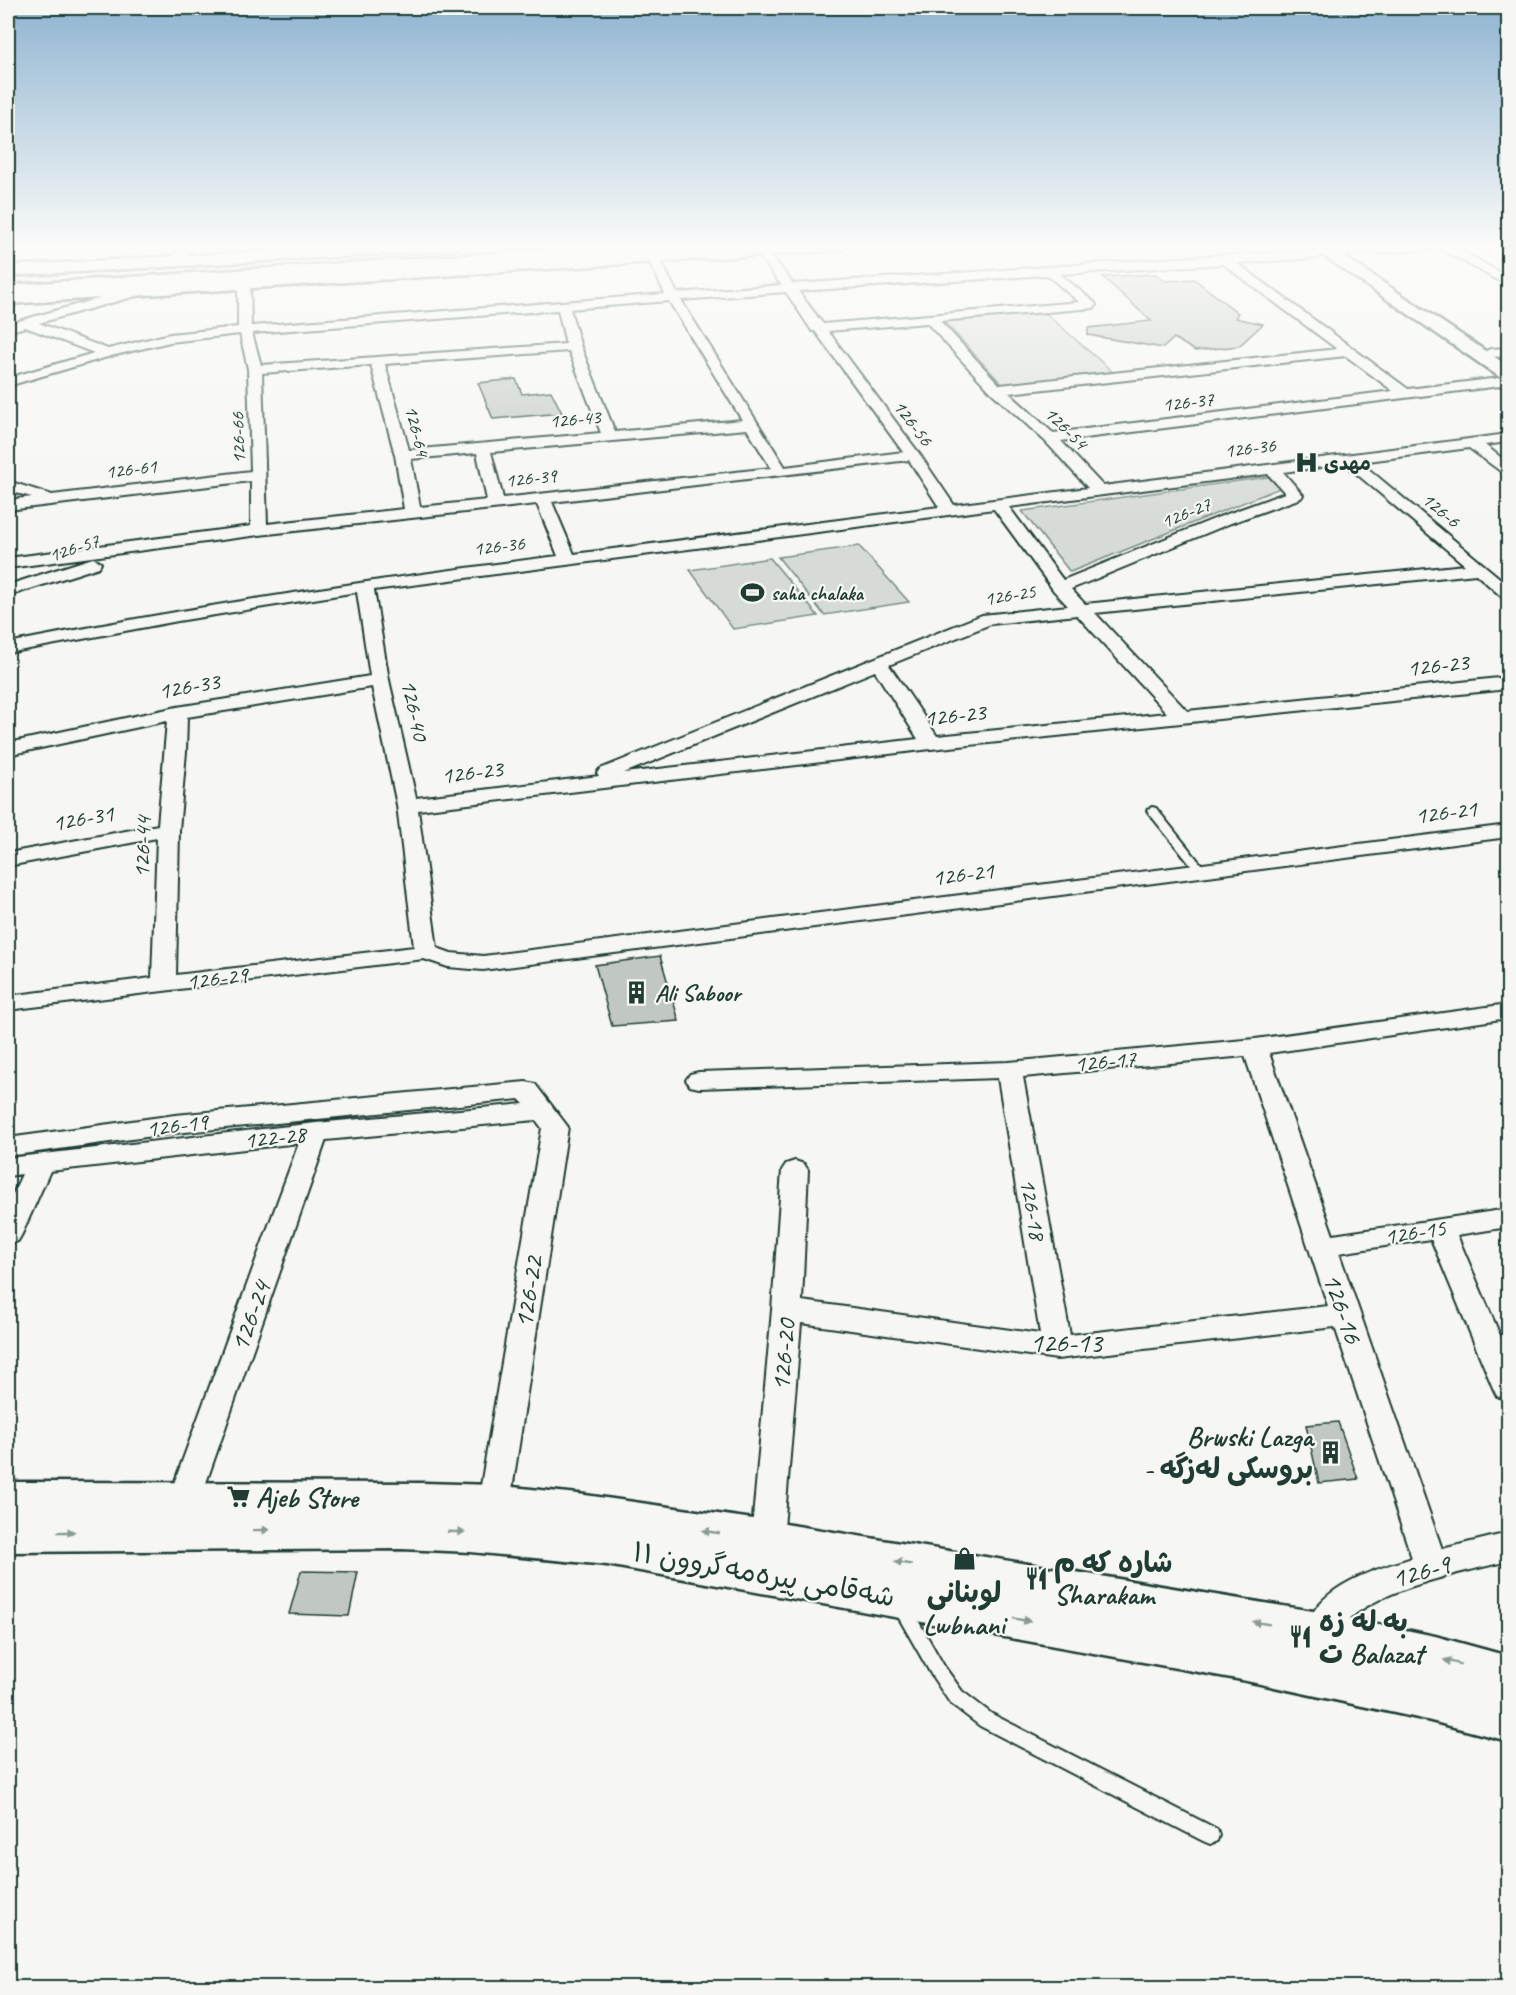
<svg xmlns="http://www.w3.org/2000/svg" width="1516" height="1995" font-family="Caveat,'Playpen Sans Arabic',sans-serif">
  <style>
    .green { fill: #d6dbd6; stroke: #7a8c85; stroke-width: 1.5 }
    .building { fill: #c1c8c3; stroke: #1f3d34; stroke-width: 1.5 }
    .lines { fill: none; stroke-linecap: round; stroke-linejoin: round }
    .lane-casing { stroke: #1f3d34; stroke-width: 4 }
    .street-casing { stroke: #1f3d34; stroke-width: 4 }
    .secondary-casing { stroke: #1f3d34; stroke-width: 5 }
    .highway-casing { stroke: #1f3d34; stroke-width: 5 }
    .lane { fill: #f6f6f2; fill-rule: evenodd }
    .street { fill: #f6f6f2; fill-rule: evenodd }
    .secondary { fill: #f6f6f2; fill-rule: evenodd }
    .highway { fill: #f6f6f2; fill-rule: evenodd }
    .oneway { fill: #8a9a93 }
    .labels { text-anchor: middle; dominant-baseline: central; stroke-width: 4.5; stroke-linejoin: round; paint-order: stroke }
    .far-street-label { font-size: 20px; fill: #1f3d34; stroke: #f6f6f2 }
    .far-poi-label { font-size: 20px; font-weight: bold; fill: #1f3d34; stroke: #f6f6f2; text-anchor: start }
    .street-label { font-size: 24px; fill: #1f3d34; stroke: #f6f6f2 }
    .poi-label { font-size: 24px; font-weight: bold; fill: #1f3d34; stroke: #f6f6f2; text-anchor: start }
    .near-street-label { font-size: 28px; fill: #1f3d34; stroke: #f6f6f2 }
    .near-poi-label { font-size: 28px; font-weight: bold; fill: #1f3d34; stroke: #f6f6f2; text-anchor: start }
  </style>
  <rect width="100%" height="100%" fill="#f6f6f2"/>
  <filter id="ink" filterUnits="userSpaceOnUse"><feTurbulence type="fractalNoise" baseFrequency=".0167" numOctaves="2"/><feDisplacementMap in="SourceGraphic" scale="12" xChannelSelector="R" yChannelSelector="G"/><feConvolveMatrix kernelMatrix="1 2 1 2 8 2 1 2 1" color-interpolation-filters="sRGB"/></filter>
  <g filter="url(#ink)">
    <path class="green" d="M 1043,311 L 1115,374 L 1003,385 L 943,320 Z
      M 1268,477 L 1280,488 L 1070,572 L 1022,511 Z
      M 859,546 L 909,602 L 824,615 L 778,557 Z
      M 770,558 L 818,616 L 733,629 L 690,570 Z"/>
    <path class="building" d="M 1156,274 L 1164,281 L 1194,279 L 1238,313 L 1235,318 L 1263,324 L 1239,346 L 1195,351 L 1174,338 L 1163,348 L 1088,335 L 1088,328 L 1151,321 L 1103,277 Z
      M 516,379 L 522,394 L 551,391 L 562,413 L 493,419 L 478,383 Z
      M 660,956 L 679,1021 L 612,1026 L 595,965 Z
      M 1338,1422 L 1358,1479 L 1319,1483 L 1306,1425 Z
      M 301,1571 L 358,1572 L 349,1616 L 289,1614 Z"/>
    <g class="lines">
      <defs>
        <path id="lane" d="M 1152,807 L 1156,808 L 1205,869 L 1206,871 L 1205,873 L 1197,873 L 1148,812 L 1147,810 Z
          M 901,1599 L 907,1601 L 944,1666 L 962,1691 L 992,1714 L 1217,1829 L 1219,1835 L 1217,1841 L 1210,1844 L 1203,1841 L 980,1726 L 950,1703 L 932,1676 L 892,1606 L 895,1601 Z"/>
        <path id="street" d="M 183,245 L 196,245 L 176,265 L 168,265 L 168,259 Z
          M 752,245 L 764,245 L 793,284 L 1224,255 L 1321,252 L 1321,256 L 1317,258 L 1237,263 L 1408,389 L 1508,377 L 1508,385 L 1061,441 L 1103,486 L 1508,434 L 1508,442 L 1485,445 L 1508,463 L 1508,475 L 1503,473 L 1469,448 L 1360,462 L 1508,585 L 1508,598 L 1502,597 L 1476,574 L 1095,613 L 1187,711 L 1508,677 L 1508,689 L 931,749 L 418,810 L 437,948 L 451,953 L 483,956 L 1508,825 L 1508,837 L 483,970 L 448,967 L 424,959 L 8,1010 L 8,996 L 152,978 L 157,838 L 8,866 L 8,853 L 158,825 L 167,721 L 8,755 L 8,743 L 177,707 L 370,676 L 357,592 L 178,621 L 8,653 L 8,643 C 190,607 373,579 558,556 L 537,504 L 259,535 L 8,568 L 8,558 L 251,526 L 251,481 L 8,510 L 8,500 L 32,497 L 8,491 L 8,481 L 52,495 L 251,471 L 248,369 L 240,334 L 170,342 L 111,356 L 8,386 L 8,378 L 94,353 L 25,327 L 8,332 L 8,324 L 150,284 L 154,285 L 156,288 L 154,291 L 39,323 L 108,349 L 170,334 L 238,327 L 238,283 L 234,274 L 240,270 L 244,271 L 250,283 L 251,326 L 665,294 L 647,257 L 653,253 L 659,257 L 677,293 L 781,285 ZM 1223,264 L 1337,349 L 1000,385 L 940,321 L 1094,308 L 1096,305 L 1094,302 L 1060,274 ZM 1047,275 L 1079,302 L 823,324 L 798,291 ZM 786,292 L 812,331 L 815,331 L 903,452 L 785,467 L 681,300 ZM 669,301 L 742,420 L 615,432 L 581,347 L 570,309 ZM 558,310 L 566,344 L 261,365 L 252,333 ZM 927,323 L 992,393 L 1045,441 L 1088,488 L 954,505 L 918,452 L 828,331 ZM 569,351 L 601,433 L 409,450 L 385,364 ZM 1346,356 L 1393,391 L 1053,433 L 1009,393 ZM 371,365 L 395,455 L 404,509 L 267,524 L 262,373 ZM 747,429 L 771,468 L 503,498 L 491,452 ZM 477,453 L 487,500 L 420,507 L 411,459 ZM 909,460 L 939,507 L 574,554 L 552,502 ZM 1345,464 L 1465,565 L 1085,604 L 1071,589 L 1231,523 L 1301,498 L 1303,495 L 1283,472 ZM 1268,474 L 1285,493 L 1219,517 L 1063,580 L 1009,507 ZM 994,509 L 1054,591 L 1068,606 L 982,615 L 600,769 L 597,773 L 599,776 L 416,798 L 389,680 L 374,590 ZM 1077,615 L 1167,713 L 937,736 L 889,665 L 991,624 ZM 875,671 L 918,739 L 624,773 ZM 372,687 L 397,805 L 414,947 L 176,975 L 179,830 L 186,752 L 187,717 Z
          M 1383,245 L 1461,245 L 1456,248 L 1508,277 L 1508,286 L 1441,249 L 1343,255 L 1337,251 L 1343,247 Z
          M 1508,348 L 1508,356 L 1490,357 L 1483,353 L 1490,349 Z
          M 93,558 L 101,563 L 99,567 L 8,596 L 8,585 Z
          M 1508,1004 L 1508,1018 L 1269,1053 L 1333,1235 L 1508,1209 L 1508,1227 L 1457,1235 L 1508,1354 L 1508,1400 L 1497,1396 L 1493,1388 L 1431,1239 L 1339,1253 L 1442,1549 L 1508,1533 L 1508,1561 C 1464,1572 1366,1590 1340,1630 C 1336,1637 1333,1645 1330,1652 L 1318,1656 L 1306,1652 L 1301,1641 C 1305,1631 1308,1620 1314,1611 C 1334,1581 1380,1568 1412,1558 L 1335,1327 L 1057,1359 L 801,1323 L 783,1540 L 779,1550 L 767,1554 L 755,1550 L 751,1540 L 772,1310 L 782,1170 L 786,1164 L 795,1161 L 804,1164 L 808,1170 L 802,1301 L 1040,1334 L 998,1078 L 699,1088 L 690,1086 L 686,1080 L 690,1074 L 699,1072 L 1009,1062 L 1255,1039 ZM 1245,1056 L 1328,1306 L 1070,1335 L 1023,1077 Z
          M 526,1082 L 535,1084 L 568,1127 L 510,1503 L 505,1512 L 494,1516 L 483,1512 L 478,1503 L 542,1128 L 536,1120 L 326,1140 L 200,1500 L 195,1509 L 184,1513 L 173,1509 L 168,1500 L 299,1143 L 50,1171 L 22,1234 L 18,1241 L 8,1244 L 8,1205 L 22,1174 L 8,1176 L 8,1158 L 316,1123 L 524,1104 L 519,1099 L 175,1133 L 8,1156 L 8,1138 L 175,1115 Z"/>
        <path id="secondary" d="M 366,245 L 463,245 L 455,250 L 8,276 L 8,266 Z
          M 761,245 L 849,245 L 841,250 L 8,304 L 8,294 Z
          M 1308,245 L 1327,245 L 1508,366 L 1508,380 L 1501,378 Z
          M 8,1482 L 424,1483 L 494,1485 L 578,1494 L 767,1521 L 1319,1612 L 1435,1636 L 1508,1656 L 1508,1741 L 1427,1720 L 1237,1679 L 607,1565 L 471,1552 L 401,1549 L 8,1552 Z"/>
        <path id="highway" d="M 621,245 L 709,245 L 701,250 L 8,295 L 8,285 Z"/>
      </defs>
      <use href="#lane" class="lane-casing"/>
      <use href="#street" class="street-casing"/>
      <use href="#secondary" class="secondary-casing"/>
      <use href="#highway" class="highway-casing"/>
      <use href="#lane" class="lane"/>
      <use href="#street" class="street"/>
      <use href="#secondary" class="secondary"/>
      <use href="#highway" class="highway"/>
    </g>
    <defs><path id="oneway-solid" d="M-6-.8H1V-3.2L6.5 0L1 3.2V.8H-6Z" transform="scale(1.5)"/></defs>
    <g class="oneway">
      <use href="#oneway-solid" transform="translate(261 1530) rotate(-1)"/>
      <use href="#oneway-solid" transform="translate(66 1532) rotate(-1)"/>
      <use href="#oneway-solid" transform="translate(456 1532) rotate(2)"/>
      <use href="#oneway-solid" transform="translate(711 1532) rotate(-171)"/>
      <use href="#oneway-solid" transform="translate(903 1563) rotate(-170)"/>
      <use href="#oneway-solid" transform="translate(1022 1620) rotate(10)"/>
      <use href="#oneway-solid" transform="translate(1261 1623) rotate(-171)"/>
      <use href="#oneway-solid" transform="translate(1452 1662) rotate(-165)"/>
    </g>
  </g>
  <linearGradient id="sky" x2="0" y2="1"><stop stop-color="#8fb4d1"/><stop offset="0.47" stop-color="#fbfbf9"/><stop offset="1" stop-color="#fbfbf9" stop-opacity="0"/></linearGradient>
  <rect width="1516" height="525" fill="url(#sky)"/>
  <defs>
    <symbol id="hospital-bare" viewBox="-9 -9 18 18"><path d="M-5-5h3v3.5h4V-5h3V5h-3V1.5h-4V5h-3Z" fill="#1f3d34" stroke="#f6f6f2" stroke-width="2.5" paint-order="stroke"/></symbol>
    <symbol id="stadium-bare" viewBox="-9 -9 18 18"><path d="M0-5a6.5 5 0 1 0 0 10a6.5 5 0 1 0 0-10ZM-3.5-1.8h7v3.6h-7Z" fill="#1f3d34" stroke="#f6f6f2" stroke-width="2.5" paint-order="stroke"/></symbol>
    <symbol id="building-bare" viewBox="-9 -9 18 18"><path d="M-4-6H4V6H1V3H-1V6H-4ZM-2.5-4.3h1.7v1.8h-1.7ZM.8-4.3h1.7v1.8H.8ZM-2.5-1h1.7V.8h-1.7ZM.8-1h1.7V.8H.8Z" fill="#1f3d34" stroke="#f6f6f2" stroke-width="2.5" paint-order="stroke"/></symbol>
    <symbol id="supermarket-bare" viewBox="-9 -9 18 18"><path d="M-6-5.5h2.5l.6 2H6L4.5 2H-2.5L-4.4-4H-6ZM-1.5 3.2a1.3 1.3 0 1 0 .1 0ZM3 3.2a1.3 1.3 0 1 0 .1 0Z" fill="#1f3d34" stroke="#f6f6f2" stroke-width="2.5" paint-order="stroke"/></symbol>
    <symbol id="shop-bare" viewBox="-9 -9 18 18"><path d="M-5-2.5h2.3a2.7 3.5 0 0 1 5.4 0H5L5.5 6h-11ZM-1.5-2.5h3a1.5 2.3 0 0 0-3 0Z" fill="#1f3d34" stroke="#f6f6f2" stroke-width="2.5" paint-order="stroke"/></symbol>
    <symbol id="restaurant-bare" viewBox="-9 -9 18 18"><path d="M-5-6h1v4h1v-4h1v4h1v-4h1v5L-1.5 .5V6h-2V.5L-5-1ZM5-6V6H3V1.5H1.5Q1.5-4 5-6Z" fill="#1f3d34" stroke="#f6f6f2" stroke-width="2.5" paint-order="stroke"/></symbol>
  </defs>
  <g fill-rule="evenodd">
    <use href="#hospital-bare" x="1290" y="446" width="33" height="33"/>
    <use href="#stadium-bare" x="736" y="576" width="33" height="33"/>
    <use href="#building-bare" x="620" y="976" width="33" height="33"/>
    <use href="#building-bare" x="1314" y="1436" width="33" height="33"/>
    <use href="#supermarket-bare" x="222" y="1480" width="33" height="33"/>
    <use href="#shop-bare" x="948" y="1542" width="33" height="33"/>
    <use href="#restaurant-bare" x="1020" y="1562" width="33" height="33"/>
    <use href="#restaurant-bare" x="1284" y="1620" width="33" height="33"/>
  </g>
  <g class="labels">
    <g class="far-street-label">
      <text transform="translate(1188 402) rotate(-7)">126-37</text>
      <text transform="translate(575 419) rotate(-5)">126-43</text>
      <text transform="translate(913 423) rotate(53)">126-56</text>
      <text transform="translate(1066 428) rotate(45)">126-54</text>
      <text transform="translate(417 431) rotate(76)">126-64</text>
      <text transform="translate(238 438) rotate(-92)">126-66</text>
      <text transform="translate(1250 448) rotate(-7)">126-36</text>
      <text transform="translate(131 469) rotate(-7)">126-61</text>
      <text transform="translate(531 478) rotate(-6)">126-39</text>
      <text transform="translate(1441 510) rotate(40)">126-6</text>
      <text transform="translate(1186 513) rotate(-22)">126-27</text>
      <text transform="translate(499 546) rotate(-7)">126-36</text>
      <text transform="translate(74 548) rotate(-18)">126-57</text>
      <text transform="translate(1010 595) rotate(-9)">126-25</text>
    </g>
    <g class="far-poi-label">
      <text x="1324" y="463">مهدی</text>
      <text x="771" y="593">saha chalaka</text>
    </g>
    <g class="street-label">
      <text transform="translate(1438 665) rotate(-6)">126-23</text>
      <text transform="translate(189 686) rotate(-10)">126-33</text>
      <text transform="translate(415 710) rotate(78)">126-40</text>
      <text transform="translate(955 715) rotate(-6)">126-23</text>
      <text transform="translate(472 772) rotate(-7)">126-23</text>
      <text transform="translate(1446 812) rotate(-7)">126-21</text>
      <text transform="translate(83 818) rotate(-10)">126-31</text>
      <text transform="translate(142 847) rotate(-88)">126-44</text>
      <text transform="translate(963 874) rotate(-7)">126-21</text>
      <text transform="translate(217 978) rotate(-7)">126-29</text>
      <text transform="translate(1105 1061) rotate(-5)">126-17</text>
      <text transform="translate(177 1125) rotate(-7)">126-19</text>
      <text transform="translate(275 1137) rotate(-6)">122-28</text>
      <text transform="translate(1033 1209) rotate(80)">126-18</text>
      <text transform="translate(1415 1232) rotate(-9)">126-15</text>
    </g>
    <g class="poi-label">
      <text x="655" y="993">Ali Saboor</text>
    </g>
    <g class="near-street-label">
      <text transform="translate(528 1292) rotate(-81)">126-22</text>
      <text transform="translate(1343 1308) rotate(71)">126-16</text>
      <text transform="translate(250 1316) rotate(-70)">126-24</text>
      <text x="1066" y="1342">126-13</text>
      <text transform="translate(783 1355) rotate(-85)">126-20</text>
      <text transform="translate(1421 1571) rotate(-16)">126-9</text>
      <text transform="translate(764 1574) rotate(10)">شەقامی پیرەمەگروون ١١</text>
    </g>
    <g class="near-poi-label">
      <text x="1313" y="1436" text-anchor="end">Brwski Lazga<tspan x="1313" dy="32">- بروسکی لەزگە</tspan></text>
      <text x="256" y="1497">Ajeb Store</text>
      <text x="1054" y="1562">شاره که م<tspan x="1054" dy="32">Sharakam</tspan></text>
      <text x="964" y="1592" text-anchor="middle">لوبنانی<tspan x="964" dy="32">Lwbnani</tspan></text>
      <text x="1319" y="1621">به له زه<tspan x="1319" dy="32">ت Balazat</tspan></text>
    </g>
  </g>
  <rect width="1516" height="1995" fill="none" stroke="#f6f6f2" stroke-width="30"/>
  <rect x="15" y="15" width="1486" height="1965" fill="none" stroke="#1f3d34" stroke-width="2" filter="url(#ink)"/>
</svg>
